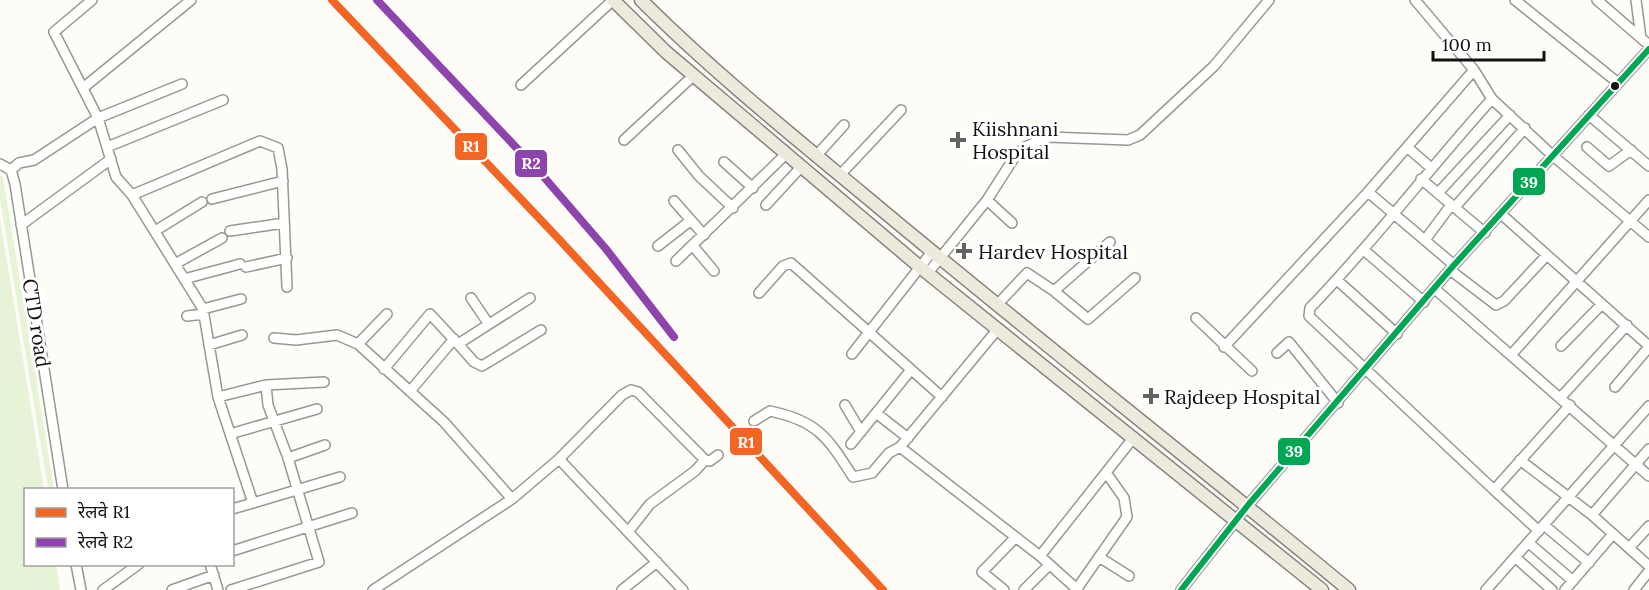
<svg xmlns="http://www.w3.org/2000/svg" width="1649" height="590" font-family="Lora,'Noto Sans Devanagari',serif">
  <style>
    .green { fill: #e7f3d7 }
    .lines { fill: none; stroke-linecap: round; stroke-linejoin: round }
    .minor-casing { stroke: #979795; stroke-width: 12 }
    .major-casing { stroke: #858482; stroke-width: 15 }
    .minor { stroke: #fffffe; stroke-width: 9 }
    .major { stroke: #ede9dc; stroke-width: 12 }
    .bus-1-casing { stroke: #fff; stroke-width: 10 }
    .bus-1 { stroke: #00a651; stroke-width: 6 }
    .rail-1-casing { stroke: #fff; stroke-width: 12 }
    .rail-2-casing { stroke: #fff; stroke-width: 12 }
    .rail-1 { stroke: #f26522; stroke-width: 8 }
    .rail-2 { stroke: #8e44ad; stroke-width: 8 }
    .bus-dot { fill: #111; stroke: #fff; stroke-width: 2 }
    .poi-dot { fill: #646362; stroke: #fff; stroke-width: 2 }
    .labels { text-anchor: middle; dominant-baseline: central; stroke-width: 6; stroke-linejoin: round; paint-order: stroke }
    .poi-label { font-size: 20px; fill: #111; stroke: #fff; text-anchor: start }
    .street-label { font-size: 20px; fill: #111; stroke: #fff }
    .line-badge { stroke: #fff; stroke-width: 2 }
    .badge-label { font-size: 16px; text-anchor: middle; font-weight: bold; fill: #fff }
  </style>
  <rect width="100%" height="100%" fill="#fdfcf7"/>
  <path class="green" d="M 0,175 L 3,177 L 54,489 L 48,489 L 0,199 Z
    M 0,218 L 44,489 L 26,490 L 26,564 L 56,565 L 60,590 L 0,590 Z"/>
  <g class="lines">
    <defs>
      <path id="minor" d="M 92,0 L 54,32 L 98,118 L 116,177 L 132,195 L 203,309 L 218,397 L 253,503 L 232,509
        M 1415,0 L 1474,70 L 1492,99 L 1552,155 L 1649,237
        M 1515,0 L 1617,82
        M 1597,0 L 1649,45
        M 1636,0 L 1641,38
        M 521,85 L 613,0
        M 83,88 L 191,0
        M 1492,99 C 1430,167 1375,241 1310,308 L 1309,316 L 1494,490
        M 1589,115 L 1649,166
        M 624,140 L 693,76
        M 107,147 L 223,100
        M 1407,147 L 1430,167
        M 1587,147 L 1609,166 L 1631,150
        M 678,150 L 699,176 L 733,208
        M 817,155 L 844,125
        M 724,162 L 753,188
        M 0,164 L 11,170 L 15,184 L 63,490
        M 11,170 L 19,163 L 34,160 L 98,118 L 182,84
        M 840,175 L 901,110
        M 1421,179 L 1485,233
        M 1368,192 L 1454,265
        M 1438,193 L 1510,115
        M 132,195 L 260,141 L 278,148 L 282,169 L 287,287
        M 212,199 L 283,181
        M 987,200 L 1012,223
        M 674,201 L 704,235
        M 766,205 L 802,166
        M 1454,208 L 1525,128
        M 1501,214 L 1649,346
        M 21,225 L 111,159
        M 155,231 L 202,202
        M 230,231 L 284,223
        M 1425,240 L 1451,205
        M 658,246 L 690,221
        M 693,246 L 714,271
        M 1365,251 L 1424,302
        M 676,261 L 787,153
        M 175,264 L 222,238
        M 246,267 L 287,258
        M 1450,270 L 1496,305 L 1504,301 L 1547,255
        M 928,273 L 987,200 L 1014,158 L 1025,147 L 1048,137 L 1128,140 L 1140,135 L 1214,66 L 1269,0
        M 184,279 L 240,264
        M 1337,280 L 1397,334
        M 1435,289 L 1649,476
        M 1054,291 L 1110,242
        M 759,293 L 783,266 L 791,263 L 942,397
        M 471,298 L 488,323
        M 997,305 L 1027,273 L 1054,291 L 1088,319 L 1135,278
        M 203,309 L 241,299
        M 187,316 L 204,314
        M 1196,318 L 1252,371
        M 274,338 L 296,340 L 337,335 L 358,344 L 444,422 L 512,499
        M 358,344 L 387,314
        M 458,344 L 474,362 L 482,366 L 541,330
        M 209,345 L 242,335
        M 1561,346 L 1602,304
        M 1224,347 L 1368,192 L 1474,70
        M 1277,353 L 1289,342 L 1338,403
        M 852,354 L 931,253
        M 1511,355 L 1649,200
        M 384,369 L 430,314 L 458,344 L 530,298
        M 1615,387 L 1649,347
        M 411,390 L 454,339
        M 218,397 L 266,385 L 324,382
        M 1561,397 L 1627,325
        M 845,405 L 861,432
        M 876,413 L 908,438
        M 754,421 L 770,411 C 818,421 828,438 853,477 L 872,473 L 889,453 L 900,447 L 997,330
        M 230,434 L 317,409
        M 851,444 L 910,371
        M 900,447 L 1040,556 L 1078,590
        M 288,458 L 325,445
        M 559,459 L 683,590
        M 1520,460 L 1592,515 L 1649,566
        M 253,503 L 340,477
        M 1592,515 L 1649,449
        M 1544,525 L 1589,563
        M 1539,531 L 1494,490 L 1570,405
        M 628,532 L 650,504 L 695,471 L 705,460
        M 1529,543 L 1573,581
        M 1629,548 L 1649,526
        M 232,551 L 352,513
        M 1040,556 L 1134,437
        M 1099,557 L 1129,576
        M 1516,558 L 1552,590
        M 76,564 L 81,590
        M 210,564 L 218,590
        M 103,590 L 139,564
        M 172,590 L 214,575
        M 231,590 L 319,562 L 288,458 L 268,405 L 266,385
        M 373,590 L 512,499 L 559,459 L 622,395 L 631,390 L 638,392 L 705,460 L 710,461 L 718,455
        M 622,590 L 657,562
        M 1004,590 L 982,572 L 1015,538
        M 1024,590 L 1048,566
        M 1076,590 L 1127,517 L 1124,498 L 1107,474
        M 1181,590 L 1248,505 L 1454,265 L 1649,49
        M 1486,590 L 1649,406
        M 1565,590 L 1613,534
        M 1634,590 L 1649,571"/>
      <path id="major" d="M 613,0 L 666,52 L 920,267 L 1322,590
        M 641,0 C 711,70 788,132 864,195 C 1024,329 1188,457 1349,590"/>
    </defs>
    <use href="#minor" class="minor-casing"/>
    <use href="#major" class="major-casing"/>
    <use href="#minor" class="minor"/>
    <use href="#major" class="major"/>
    <defs>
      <path id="bus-1" d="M 1181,590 L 1248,505 L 1454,265 L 1649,49"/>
    </defs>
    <use href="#bus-1" class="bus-1-casing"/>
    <use href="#bus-1" class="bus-1"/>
    <defs>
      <path id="rail-1" d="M 332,0 L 556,236 L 883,590"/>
      <path id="rail-2" d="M 377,0 L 543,176 L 606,249 L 674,337"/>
    </defs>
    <use href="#rail-1" class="rail-1-casing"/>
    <use href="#rail-2" class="rail-2-casing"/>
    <use href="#rail-1" class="rail-1"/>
    <use href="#rail-2" class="rail-2"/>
  </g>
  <circle class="bus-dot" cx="1615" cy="86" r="5"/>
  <g class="poi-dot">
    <path d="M955 131h6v6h6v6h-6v6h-6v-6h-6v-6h6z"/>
    <path d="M961 242h6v6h6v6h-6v6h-6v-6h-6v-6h6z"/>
    <path d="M1148 387h6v6h6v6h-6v6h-6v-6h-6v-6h6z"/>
  </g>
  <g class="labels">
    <g class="poi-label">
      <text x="972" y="128">Kiishnani<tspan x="972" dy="23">Hospital</tspan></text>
      <text x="978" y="251">Hardev Hospital</text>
      <text x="1164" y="396">Rajdeep Hospital</text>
    </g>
    <g class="street-label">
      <text transform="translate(37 323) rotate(81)">CTD road</text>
    </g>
  </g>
  <g class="line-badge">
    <rect x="454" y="132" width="34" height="29" rx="6" fill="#f26522"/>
    <rect x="514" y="149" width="34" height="29" rx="6" fill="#8e44ad"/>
    <rect x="1512" y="167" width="34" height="29" rx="6" fill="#00a651"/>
    <rect x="729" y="427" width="34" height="29" rx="6" fill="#f26522"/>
    <rect x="1277" y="437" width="34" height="29" rx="6" fill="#00a651"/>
  </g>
  <g class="badge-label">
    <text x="471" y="152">R1</text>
    <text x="531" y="169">R2</text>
    <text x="1529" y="188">39</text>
    <text x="746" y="448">R1</text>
    <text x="1294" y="457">39</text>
  </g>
  <rect x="24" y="488" width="210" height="78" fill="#ffffff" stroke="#a0a0a0" stroke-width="1.5"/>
  <rect x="36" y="508" width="30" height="9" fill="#f26522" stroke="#a0a0a0" stroke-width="1.5"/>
  <text x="78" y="518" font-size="18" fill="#111111">रेलवे R1</text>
  <rect x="36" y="538" width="30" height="9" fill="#8e44ad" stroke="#a0a0a0" stroke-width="1.5"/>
  <text x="78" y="548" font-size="18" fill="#111111">रेलवे R2</text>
  <path d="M1433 51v9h111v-9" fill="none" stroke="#111111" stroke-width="3"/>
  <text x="1442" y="51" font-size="18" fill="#111111" stroke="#ffffff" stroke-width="4.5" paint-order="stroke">100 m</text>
</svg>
